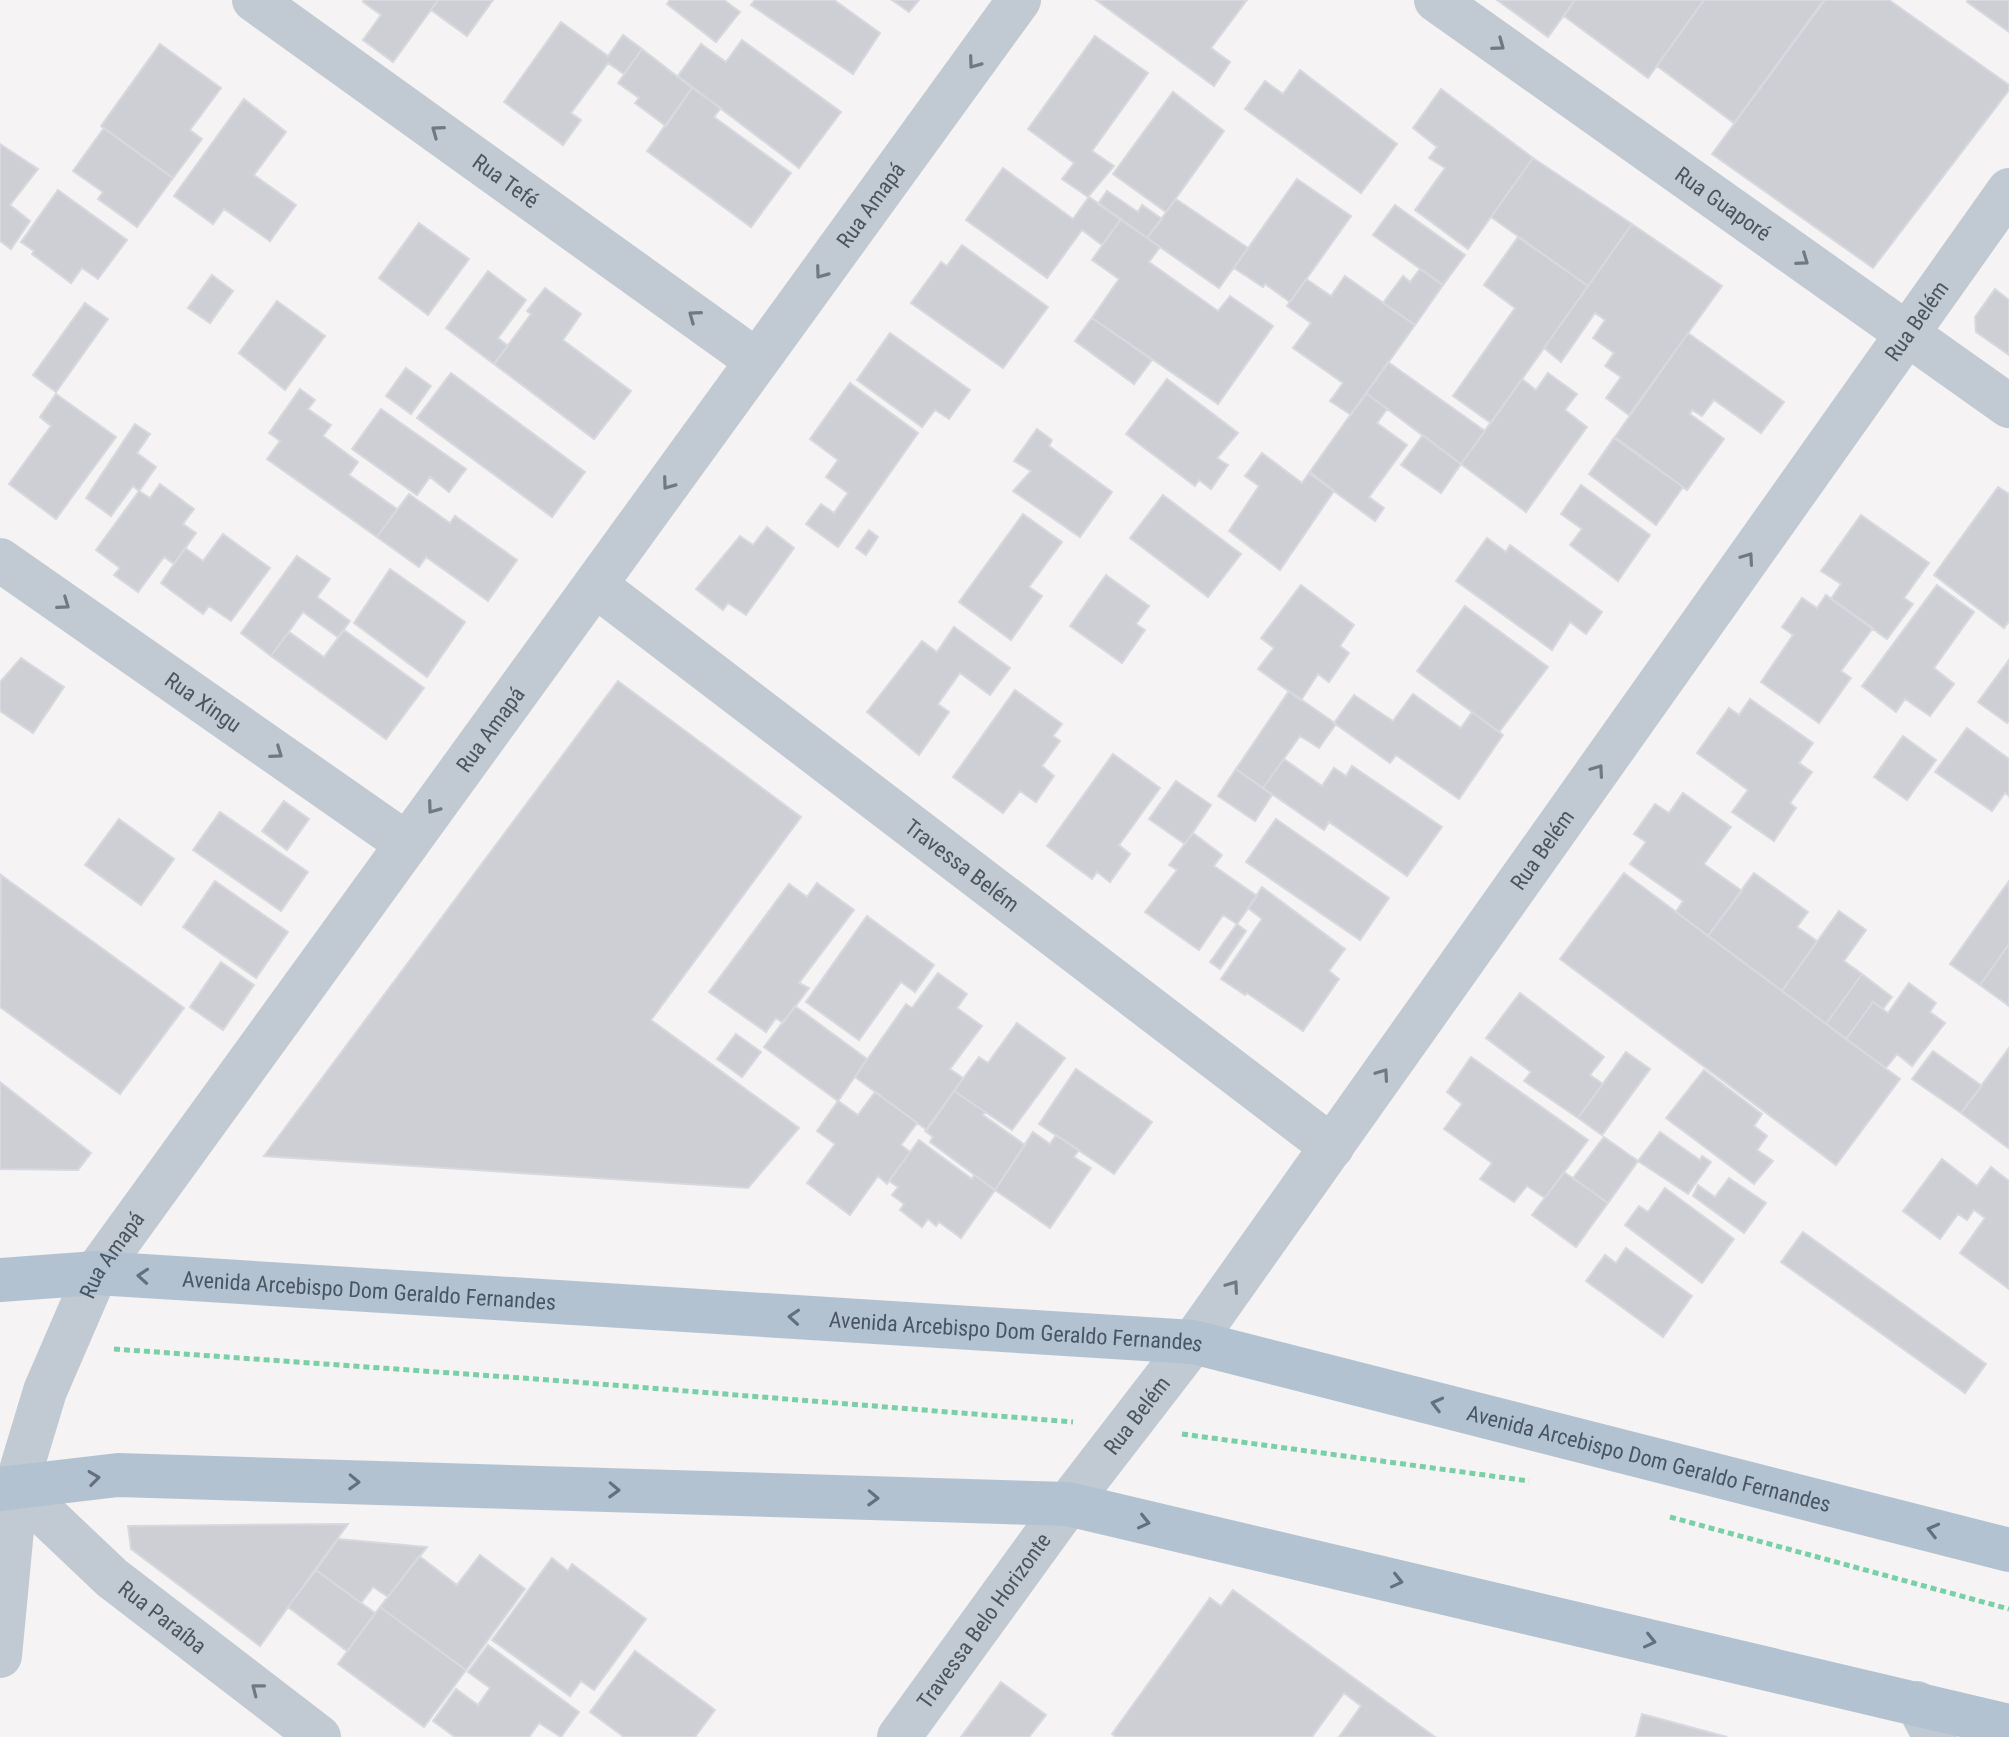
<svg xmlns="http://www.w3.org/2000/svg" width="2009" height="1737" font-family="'Roboto Condensed',sans-serif">
  <style>
    .building { fill: #cdcfd5; stroke: #d7d9de; stroke-width: 2 }
    .lines { fill: none; stroke-linecap: round; stroke-linejoin: round }
    .path { stroke: #7ad0a6; stroke-width: 5; stroke-dasharray: 6 4; stroke-linecap: butt }
    .minor { stroke: #c1cad2; stroke-width: 44 }
    .major { stroke: #b3c2d1; stroke-width: 44 }
    .oneway { stroke: #6e7983 }
    .oneway2 { stroke: #64717d }
    .labels { text-anchor: middle; dominant-baseline: central; stroke-width: 8; stroke-linejoin: round; paint-order: stroke }
    .street-label { font-size: 22px; fill: #4a5661; stroke: #fff }
  </style>
  <rect width="100%" height="100%" fill="#f5f3f3"/>
  <path class="building" d="M 364,0 L 438,0 L 393,62 L 363,40 L 381,15 L 363,2 Z
    M 438,0 L 493,0 L 467,36 L 431,10 Z
    M 670,0 L 724,0 L 740,12 L 716,42 L 667,4 Z
    M 755,0 L 834,0 L 880,33 L 853,74 L 751,5 Z
    M 892,0 L 919,0 L 909,12 Z
    M 1096,0 L 1247,0 L 1211,48 L 1230,62 L 1214,86 Z
    M 1497,0 L 1575,0 L 1548,37 Z
    M 1575,0 L 1704,0 L 1648,78 L 1564,16 Z
    M 1704,0 L 1824,0 L 1734,123 L 1657,66 Z
    M 1825,0 L 1889,0 L 2009,85 L 2009,90 L 1873,268 L 1712,154 Z
    M 1968,0 L 2009,0 L 2009,32 L 1967,2 Z
    M 561,22 L 608,56 L 623,35 L 642,49 L 624,74 L 608,63 L 571,113 L 581,120 L 563,145 L 504,102 Z
    M 1095,36 L 1148,73 L 1092,151 L 1114,166 L 1088,197 L 1062,179 L 1074,163 L 1028,129 Z
    M 742,40 L 841,112 L 799,168 L 678,76 L 701,44 L 726,62 Z
    M 160,44 L 221,88 L 190,130 L 202,139 L 173,178 L 101,126 Z
    M 642,49 L 692,88 L 666,126 L 635,103 L 639,98 L 618,83 Z
    M 1300,70 L 1397,144 L 1361,193 L 1245,109 L 1265,81 L 1283,94 Z
    M 692,88 L 721,108 L 714,117 L 791,173 L 751,227 L 647,151 Z
    M 1441,89 L 1533,158 L 1468,249 L 1415,210 L 1445,168 L 1429,158 L 1437,147 L 1413,128 Z
    M 1173,92 L 1224,131 L 1166,212 L 1113,174 Z
    M 244,99 L 286,132 L 254,175 L 296,205 L 270,241 L 224,209 L 213,224 L 174,196 Z
    M 104,128 L 173,178 L 137,227 L 98,199 L 103,192 L 73,171 Z
    M 0,144 L 38,169 L 10,205 L 30,221 L 11,249 L 0,241 Z
    M 1533,158 L 1632,224 L 1588,286 L 1491,217 Z
    M 1003,168 L 1073,219 L 1089,197 L 1121,219 L 1102,245 L 1082,230 L 1047,278 L 966,220 Z
    M 1297,179 L 1351,216 L 1290,302 L 1265,284 L 1263,287 L 1234,268 Z
    M 58,190 L 127,240 L 98,279 L 82,268 L 71,283 L 32,254 L 34,251 L 21,242 Z
    M 1107,191 L 1138,212 L 1142,205 L 1162,219 L 1147,238 L 1098,204 Z
    M 1176,199 L 1248,248 L 1219,288 L 1147,238 Z
    M 1395,205 L 1465,255 L 1443,285 L 1373,235 Z
    M 1121,219 L 1160,247 L 1149,262 L 1218,311 L 1230,296 L 1273,326 L 1218,404 L 1092,318 L 1119,279 L 1092,260 Z
    M 419,223 L 469,259 L 428,315 L 379,278 Z
    M 1632,224 L 1722,286 L 1629,415 L 1606,398 L 1621,377 L 1605,366 L 1614,353 L 1593,338 L 1605,320 L 1595,313 L 1561,362 L 1544,348 Z
    M 1518,237 L 1588,286 L 1491,423 L 1453,396 L 1515,308 L 1484,285 Z
    M 962,245 L 1048,307 L 1003,368 L 911,303 L 941,262 L 947,266 Z
    M 1420,269 L 1443,285 L 1415,325 L 1383,303 L 1403,276 L 1410,282 Z
    M 488,271 L 526,300 L 498,338 L 508,346 L 494,364 L 446,328 Z
    M 212,275 L 233,291 L 210,323 L 188,308 Z
    M 1345,276 L 1415,325 L 1351,415 L 1330,401 L 1343,383 L 1293,348 L 1311,323 L 1287,306 L 1306,279 L 1331,296 Z
    M 545,288 L 581,314 L 563,340 L 631,391 L 594,439 L 494,364 L 531,314 L 527,311 Z
    M 1995,289 L 2009,300 L 2009,355 L 1976,332 L 1975,317 Z
    M 277,301 L 325,336 L 285,390 L 239,353 Z
    M 85,303 L 108,319 L 56,392 L 33,375 Z
    M 1092,318 L 1152,360 L 1134,384 L 1075,341 Z
    M 890,333 L 970,390 L 949,419 L 935,410 L 922,427 L 857,380 Z
    M 1688,333 L 1784,402 L 1761,433 L 1714,400 L 1702,416 L 1692,410 L 1690,414 L 1724,439 L 1687,490 L 1615,437 Z
    M 1388,362 L 1485,431 L 1461,464 L 1366,393 Z
    M 406,368 L 431,386 L 411,414 L 386,396 Z
    M 451,373 L 585,472 L 552,517 L 417,418 Z
    M 1548,373 L 1577,394 L 1565,410 L 1587,427 L 1526,512 L 1461,464 L 1522,379 L 1536,390 Z
    M 1167,379 L 1238,433 L 1217,458 L 1228,465 L 1211,489 L 1199,480 L 1195,486 L 1126,434 Z
    M 850,383 L 918,433 L 838,547 L 806,524 L 821,504 L 834,513 L 848,493 L 826,477 L 838,460 L 810,439 Z
    M 300,389 L 315,400 L 308,409 L 331,425 L 323,436 L 358,462 L 349,475 L 397,509 L 377,537 L 267,459 L 280,441 L 269,433 Z
    M 1366,393 L 1387,409 L 1377,423 L 1407,445 L 1369,497 L 1384,508 L 1375,521 L 1309,473 Z
    M 56,394 L 116,437 L 56,519 L 9,484 L 51,426 L 40,417 Z
    M 381,409 L 466,469 L 449,492 L 430,477 L 417,495 L 352,449 Z
    M 135,424 L 150,434 L 137,453 L 156,467 L 139,491 L 133,486 L 111,516 L 86,498 Z
    M 1037,429 L 1052,440 L 1049,446 L 1112,492 L 1080,537 L 1013,491 L 1031,471 L 1014,461 Z
    M 1423,435 L 1461,464 L 1441,493 L 1401,465 Z
    M 1614,438 L 1683,487 L 1656,525 L 1589,474 Z
    M 1262,453 L 1302,483 L 1310,472 L 1334,491 L 1280,570 L 1229,531 L 1259,486 L 1245,476 Z
    M 160,484 L 194,509 L 183,524 L 196,533 L 174,564 L 164,557 L 138,592 L 114,575 L 120,568 L 96,550 L 139,491 L 150,498 Z
    M 1581,485 L 1650,535 L 1618,581 L 1570,545 L 1582,529 L 1561,514 Z
    M 1998,487 L 2009,494 L 2009,621 L 2004,628 L 1934,575 Z
    M 409,494 L 450,523 L 455,516 L 517,560 L 488,601 L 426,557 L 419,567 L 377,537 Z
    M 1163,495 L 1241,554 L 1208,597 L 1130,538 Z
    M 1023,514 L 1062,542 L 1029,587 L 1042,596 L 1011,640 L 959,602 Z
    M 1861,515 L 1929,563 L 1904,598 L 1913,604 L 1887,639 L 1831,599 L 1841,584 L 1821,571 Z
    M 767,527 L 794,548 L 746,615 L 728,603 L 723,610 L 696,589 L 740,536 L 753,545 Z
    M 869,530 L 878,537 L 866,555 L 856,548 Z
    M 223,534 L 270,568 L 231,621 L 209,606 L 203,614 L 161,583 L 185,548 L 203,561 Z
    M 1487,538 L 1506,552 L 1510,545 L 1602,612 L 1586,634 L 1570,622 L 1552,650 L 1456,581 Z
    M 297,556 L 330,579 L 317,597 L 350,621 L 338,637 L 303,612 L 271,656 L 241,633 Z
    M 390,569 L 465,622 L 427,677 L 354,623 Z
    M 1106,575 L 1149,606 L 1136,624 L 1145,630 L 1122,663 L 1070,626 Z
    M 1301,585 L 1354,625 L 1340,646 L 1349,653 L 1329,682 L 1318,674 L 1301,700 L 1258,669 L 1274,648 L 1261,638 Z
    M 1937,585 L 1974,612 L 1934,668 L 1954,684 L 1930,716 L 1905,699 L 1896,712 L 1862,686 Z
    M 1826,595 L 1873,628 L 1841,671 L 1851,678 L 1819,723 L 1761,682 L 1793,635 L 1782,627 L 1802,598 L 1817,608 Z
    M 1465,606 L 1548,667 L 1499,732 L 1417,671 Z
    M 954,627 L 1010,668 L 990,695 L 960,673 L 938,704 L 949,712 L 919,755 L 867,712 L 922,641 L 937,652 Z
    M 344,630 L 424,688 L 386,739 L 271,656 L 289,632 L 324,657 Z
    M 21,658 L 64,687 L 33,733 L 0,711 L 0,682 Z
    M 2009,660 L 2009,721 L 2007,723 L 1978,702 Z
    M 618,681 L 801,817 L 651,1020 L 799,1128 L 748,1188 L 264,1156 Z
    M 1015,690 L 1062,724 L 1053,736 L 1060,741 L 1042,766 L 1054,776 L 1036,802 L 1020,791 L 1003,813 L 953,777 Z
    M 1289,691 L 1336,724 L 1319,748 L 1300,736 L 1263,788 L 1236,769 Z
    M 1413,694 L 1461,728 L 1472,712 L 1503,735 L 1459,799 L 1396,755 L 1390,763 L 1334,723 L 1354,695 L 1393,721 Z
    M 1750,699 L 1813,743 L 1799,763 L 1812,772 L 1790,803 L 1796,808 L 1774,841 L 1732,812 L 1748,790 L 1697,753 L 1729,708 L 1739,715 Z
    M 1967,728 L 2009,759 L 2009,796 L 2005,793 L 1992,811 L 1935,772 Z
    M 1903,736 L 1936,760 L 1907,800 L 1874,777 Z
    M 1113,754 L 1160,788 L 1119,845 L 1130,854 L 1110,882 L 1097,872 L 1092,879 L 1047,846 Z
    M 1284,759 L 1322,786 L 1334,768 L 1346,776 L 1352,766 L 1442,827 L 1407,876 L 1329,822 L 1324,830 L 1263,788 Z
    M 1236,769 L 1272,795 L 1255,821 L 1218,796 Z
    M 1176,781 L 1211,805 L 1185,844 L 1149,819 Z
    M 1683,793 L 1731,827 L 1704,864 L 1742,891 L 1708,936 L 1676,912 L 1683,901 L 1630,864 L 1646,842 L 1634,834 L 1655,804 L 1669,813 Z
    M 284,801 L 309,819 L 287,850 L 262,831 Z
    M 220,812 L 308,872 L 281,911 L 193,850 Z
    M 119,819 L 174,859 L 141,905 L 85,865 Z
    M 1276,819 L 1389,898 L 1360,940 L 1246,862 Z
    M 1193,833 L 1222,855 L 1214,866 L 1257,896 L 1237,924 L 1223,915 L 1199,950 L 1145,912 L 1177,870 L 1169,865 Z
    M 1624,873 L 1900,1079 L 1836,1165 L 1560,959 Z
    M 1754,873 L 1808,912 L 1797,927 L 1817,941 L 1782,991 L 1708,936 Z
    M 1,875 L 184,1008 L 120,1094 L 0,1007 Z
    M 215,881 L 288,932 L 256,978 L 183,927 Z
    M 2009,881 L 2009,944 L 1980,985 L 1950,964 Z
    M 817,883 L 854,910 L 799,983 L 809,988 L 783,1023 L 776,1018 L 766,1032 L 709,992 L 789,884 L 807,897 Z
    M 1262,887 L 1345,949 L 1329,971 L 1339,979 L 1303,1031 L 1247,993 L 1245,995 L 1221,979 L 1262,919 L 1248,908 Z
    M 1839,911 L 1866,930 L 1844,961 L 1862,974 L 1826,1024 L 1782,991 Z
    M 867,916 L 934,965 L 915,992 L 901,982 L 859,1040 L 806,1002 Z
    M 1237,924 L 1246,931 L 1220,969 L 1210,962 Z
    M 2009,944 L 2009,1006 L 1980,985 Z
    M 221,962 L 254,985 L 223,1030 L 190,1007 Z
    M 938,973 L 967,994 L 957,1008 L 982,1026 L 950,1069 L 963,1078 L 927,1130 L 855,1077 L 906,1004 L 912,1008 Z
    M 1862,974 L 1892,997 L 1883,1009 L 1873,1002 L 1846,1039 L 1826,1024 Z
    M 1909,983 L 1936,1003 L 1930,1012 L 1945,1023 L 1912,1066 L 1897,1054 L 1886,1068 L 1846,1039 L 1873,1002 L 1888,1013 Z
    M 1520,993 L 1604,1057 L 1590,1075 L 1603,1084 L 1578,1118 L 1524,1081 L 1531,1072 L 1486,1038 Z
    M 795,1006 L 867,1059 L 838,1101 L 764,1047 Z
    M 1017,1023 L 1065,1058 L 1012,1130 L 954,1091 L 979,1057 L 988,1063 Z
    M 736,1034 L 761,1052 L 742,1077 L 717,1059 Z
    M 2009,1048 L 2009,1147 L 2008,1148 L 1961,1113 Z
    M 1933,1051 L 1982,1086 L 1961,1113 L 1912,1079 Z
    M 1626,1052 L 1650,1069 L 1602,1135 L 1578,1118 Z
    M 1471,1057 L 1588,1140 L 1545,1198 L 1527,1186 L 1514,1202 L 1480,1179 L 1492,1163 L 1444,1129 L 1462,1104 L 1447,1092 Z
    M 1076,1069 L 1152,1122 L 1114,1174 L 1039,1124 Z
    M 1704,1070 L 1762,1114 L 1754,1126 L 1767,1136 L 1757,1150 L 1773,1161 L 1754,1184 L 1666,1118 Z
    M 0,1082 L 91,1153 L 78,1170 L 0,1169 Z
    M 954,1091 L 985,1112 L 983,1115 L 1025,1145 L 995,1190 L 930,1142 L 933,1137 L 925,1131 Z
    M 875,1092 L 917,1123 L 901,1145 L 910,1152 L 887,1184 L 878,1176 L 850,1215 L 807,1183 L 835,1144 L 817,1131 L 838,1101 L 858,1115 Z
    M 1033,1132 L 1050,1144 L 1056,1135 L 1079,1150 L 1074,1157 L 1091,1168 L 1050,1228 L 995,1190 Z
    M 1660,1132 L 1700,1160 L 1702,1156 L 1711,1162 L 1688,1194 L 1638,1161 Z
    M 1604,1137 L 1638,1161 L 1608,1203 L 1573,1178 Z
    M 919,1140 L 972,1179 L 974,1175 L 995,1190 L 961,1238 L 939,1222 L 936,1226 L 928,1219 L 922,1227 L 900,1210 L 904,1204 L 892,1195 L 898,1187 L 889,1181 Z
    M 1942,1159 L 1977,1186 L 1991,1167 L 2009,1181 L 2009,1289 L 1960,1253 L 1985,1218 L 1974,1210 L 1967,1220 L 1958,1214 L 1940,1239 L 1903,1211 Z
    M 1564,1172 L 1608,1203 L 1576,1247 L 1532,1215 Z
    M 1729,1178 L 1766,1203 L 1744,1233 L 1693,1196 L 1698,1185 L 1715,1197 Z
    M 1665,1188 L 1734,1239 L 1702,1283 L 1625,1225 L 1639,1206 L 1648,1212 Z
    M 1803,1232 L 1986,1364 L 1965,1393 L 1781,1262 Z
    M 1626,1248 L 1692,1296 L 1663,1337 L 1586,1281 L 1605,1255 L 1616,1263 Z
    M 348,1524 L 260,1646 L 131,1549 L 128,1526 Z
    M 338,1539 L 427,1547 L 388,1597 L 373,1587 L 361,1603 L 316,1570 Z
    M 480,1555 L 525,1589 L 466,1670 L 380,1607 L 419,1556 L 457,1585 Z
    M 552,1558 L 568,1571 L 572,1564 L 646,1619 L 594,1690 L 581,1681 L 570,1696 L 492,1640 Z
    M 316,1570 L 375,1613 L 347,1651 L 288,1607 Z
    M 1233,1590 L 1435,1737 L 1339,1737 L 1361,1706 L 1344,1693 L 1312,1737 L 1116,1737 L 1112,1734 L 1210,1598 L 1221,1606 Z
    M 380,1607 L 466,1670 L 424,1727 L 338,1664 Z
    M 488,1645 L 579,1712 L 561,1737 L 539,1723 L 529,1737 L 455,1737 L 433,1721 L 456,1689 L 478,1705 L 490,1688 L 468,1672 Z
    M 635,1651 L 715,1710 L 695,1737 L 624,1737 L 590,1712 Z
    M 1001,1682 L 1046,1715 L 1029,1737 L 961,1737 Z
    M 1642,1714 L 1727,1737 L 1636,1737 Z"/>
  <g class="lines">
    <path class="path" d="M 114,1349 L 550,1380 L 1073,1422
      M 1182,1434 L 1529,1481
      M 1670,1517 L 2009,1609"/>
    <g class="minor">
      <path id="s1" d="M 254,0 L 757,361"/>
      <path id="s2" d="M 1436,0 L 2009,406"/>
      <path id="s3" d="M 0,560 L 407,844"/>
      <path id="s4" d="M 595,585 L 1332,1147"/>
      <path id="s5" d="M 16,1487 L 112,1578 L 319,1737"/>
      <path id="s6" d="M 0,1656 L 16,1487 L 45,1391 L 96,1273 L 1019,0"/>
      <path d="M 1917,1703 L 1935,1737"/>
      <path id="s7" d="M 899,1737 L 1068,1504 L 1193,1342 L 2009,190"/>
    </g>
    <g class="major">
      <path id="s8" d="M 0,1280 L 96,1273 L 1193,1342 L 2009,1550"/>
      <path d="M 0,1489 L 118,1475 L 1068,1504 L 2009,1726"/>
    </g>
  </g>
  <defs><path id="oneway-chevron" d="M-2-3.5L2.5 0L-2 3.5" fill="none" stroke-width="1.6" stroke-linecap="round" stroke-linejoin="round" transform="scale(2)"/></defs>
  <g class="oneway">
    <use href="#oneway-chevron" transform="translate(1499 45) rotate(36)"/>
    <use href="#oneway-chevron" transform="translate(974 63) rotate(126)"/>
    <use href="#oneway-chevron" transform="translate(437 131) rotate(-144)"/>
    <use href="#oneway-chevron" transform="translate(1803 260) rotate(35)"/>
    <use href="#oneway-chevron" transform="translate(821 273) rotate(126)"/>
    <use href="#oneway-chevron" transform="translate(694 316) rotate(-144)"/>
    <use href="#oneway-chevron" transform="translate(668 484) rotate(126)"/>
    <use href="#oneway-chevron" transform="translate(1748 558) rotate(-55)"/>
    <use href="#oneway-chevron" transform="translate(64 604) rotate(35)"/>
    <use href="#oneway-chevron" transform="translate(277 753) rotate(35)"/>
    <use href="#oneway-chevron" transform="translate(1598 770) rotate(-55)"/>
    <use href="#oneway-chevron" transform="translate(433 808) rotate(126)"/>
    <use href="#oneway-chevron" transform="translate(1383 1074) rotate(-55)"/>
    <use href="#oneway-chevron" transform="translate(1233 1286) rotate(-55)"/>
    <use href="#oneway-chevron" transform="translate(257 1689) rotate(-142)"/>
  </g>
  <g class="oneway2">
    <use href="#oneway-chevron" transform="translate(143 1276) rotate(-176)"/>
    <use href="#oneway-chevron" transform="translate(794 1317) rotate(-176)"/>
    <use href="#oneway-chevron" transform="translate(1437 1404) rotate(-166)"/>
    <use href="#oneway-chevron" transform="translate(94 1478) rotate(-7)"/>
    <use href="#oneway-chevron" transform="translate(354 1482) rotate(2)"/>
    <use href="#oneway-chevron" transform="translate(614 1490) rotate(2)"/>
    <use href="#oneway-chevron" transform="translate(873 1498) rotate(2)"/>
    <use href="#oneway-chevron" transform="translate(1144 1522) rotate(13)"/>
    <use href="#oneway-chevron" transform="translate(1933 1530) rotate(-166)"/>
    <use href="#oneway-chevron" transform="translate(1397 1581) rotate(13)"/>
    <use href="#oneway-chevron" transform="translate(1650 1641) rotate(13)"/>
  </g>
  <g class="labels">
    <g class="street-label">
      <text stroke="none"><textPath href="#s1" startOffset="310">Rua Tefé</textPath></text>
      <text stroke="none"><textPath href="#s2" startOffset="352">Rua Guaporé</textPath></text>
      <text stroke="none"><textPath href="#s6" startOffset="1718">Rua Amapá</textPath></text>
      <text stroke="none"><textPath href="#s7" startOffset="1744">Rua Belém</textPath></text>
      <text stroke="none"><textPath href="#s3" startOffset="248">Rua Xingu</textPath></text>
      <text stroke="none"><textPath href="#s6" startOffset="1070">Rua Amapá</textPath></text>
      <text stroke="none"><textPath href="#s7" startOffset="1096">Rua Belém</textPath></text>
      <text stroke="none"><textPath href="#s4" startOffset="462">Travessa Belém</textPath></text>
      <text stroke="none"><textPath href="#s6" startOffset="422">Rua Amapá</textPath></text>
      <text stroke="none"><textPath href="#s8" startOffset="370">Avenida Arcebispo Dom Geraldo Fernandes</textPath></text>
      <text stroke="none"><textPath href="#s8" startOffset="1018">Avenida Arcebispo Dom Geraldo Fernandes</textPath></text>
      <text stroke="none"><textPath href="#s7" startOffset="400">Rua Belém</textPath></text>
      <text stroke="none"><textPath href="#s8" startOffset="1666">Avenida Arcebispo Dom Geraldo Fernandes</textPath></text>
      <text stroke="none"><textPath href="#s5" startOffset="196">Rua Paraíba</textPath></text>
      <text stroke="none"><textPath href="#s7" startOffset="144">Travessa Belo Horizonte</textPath></text>
    </g>
  </g>
</svg>
